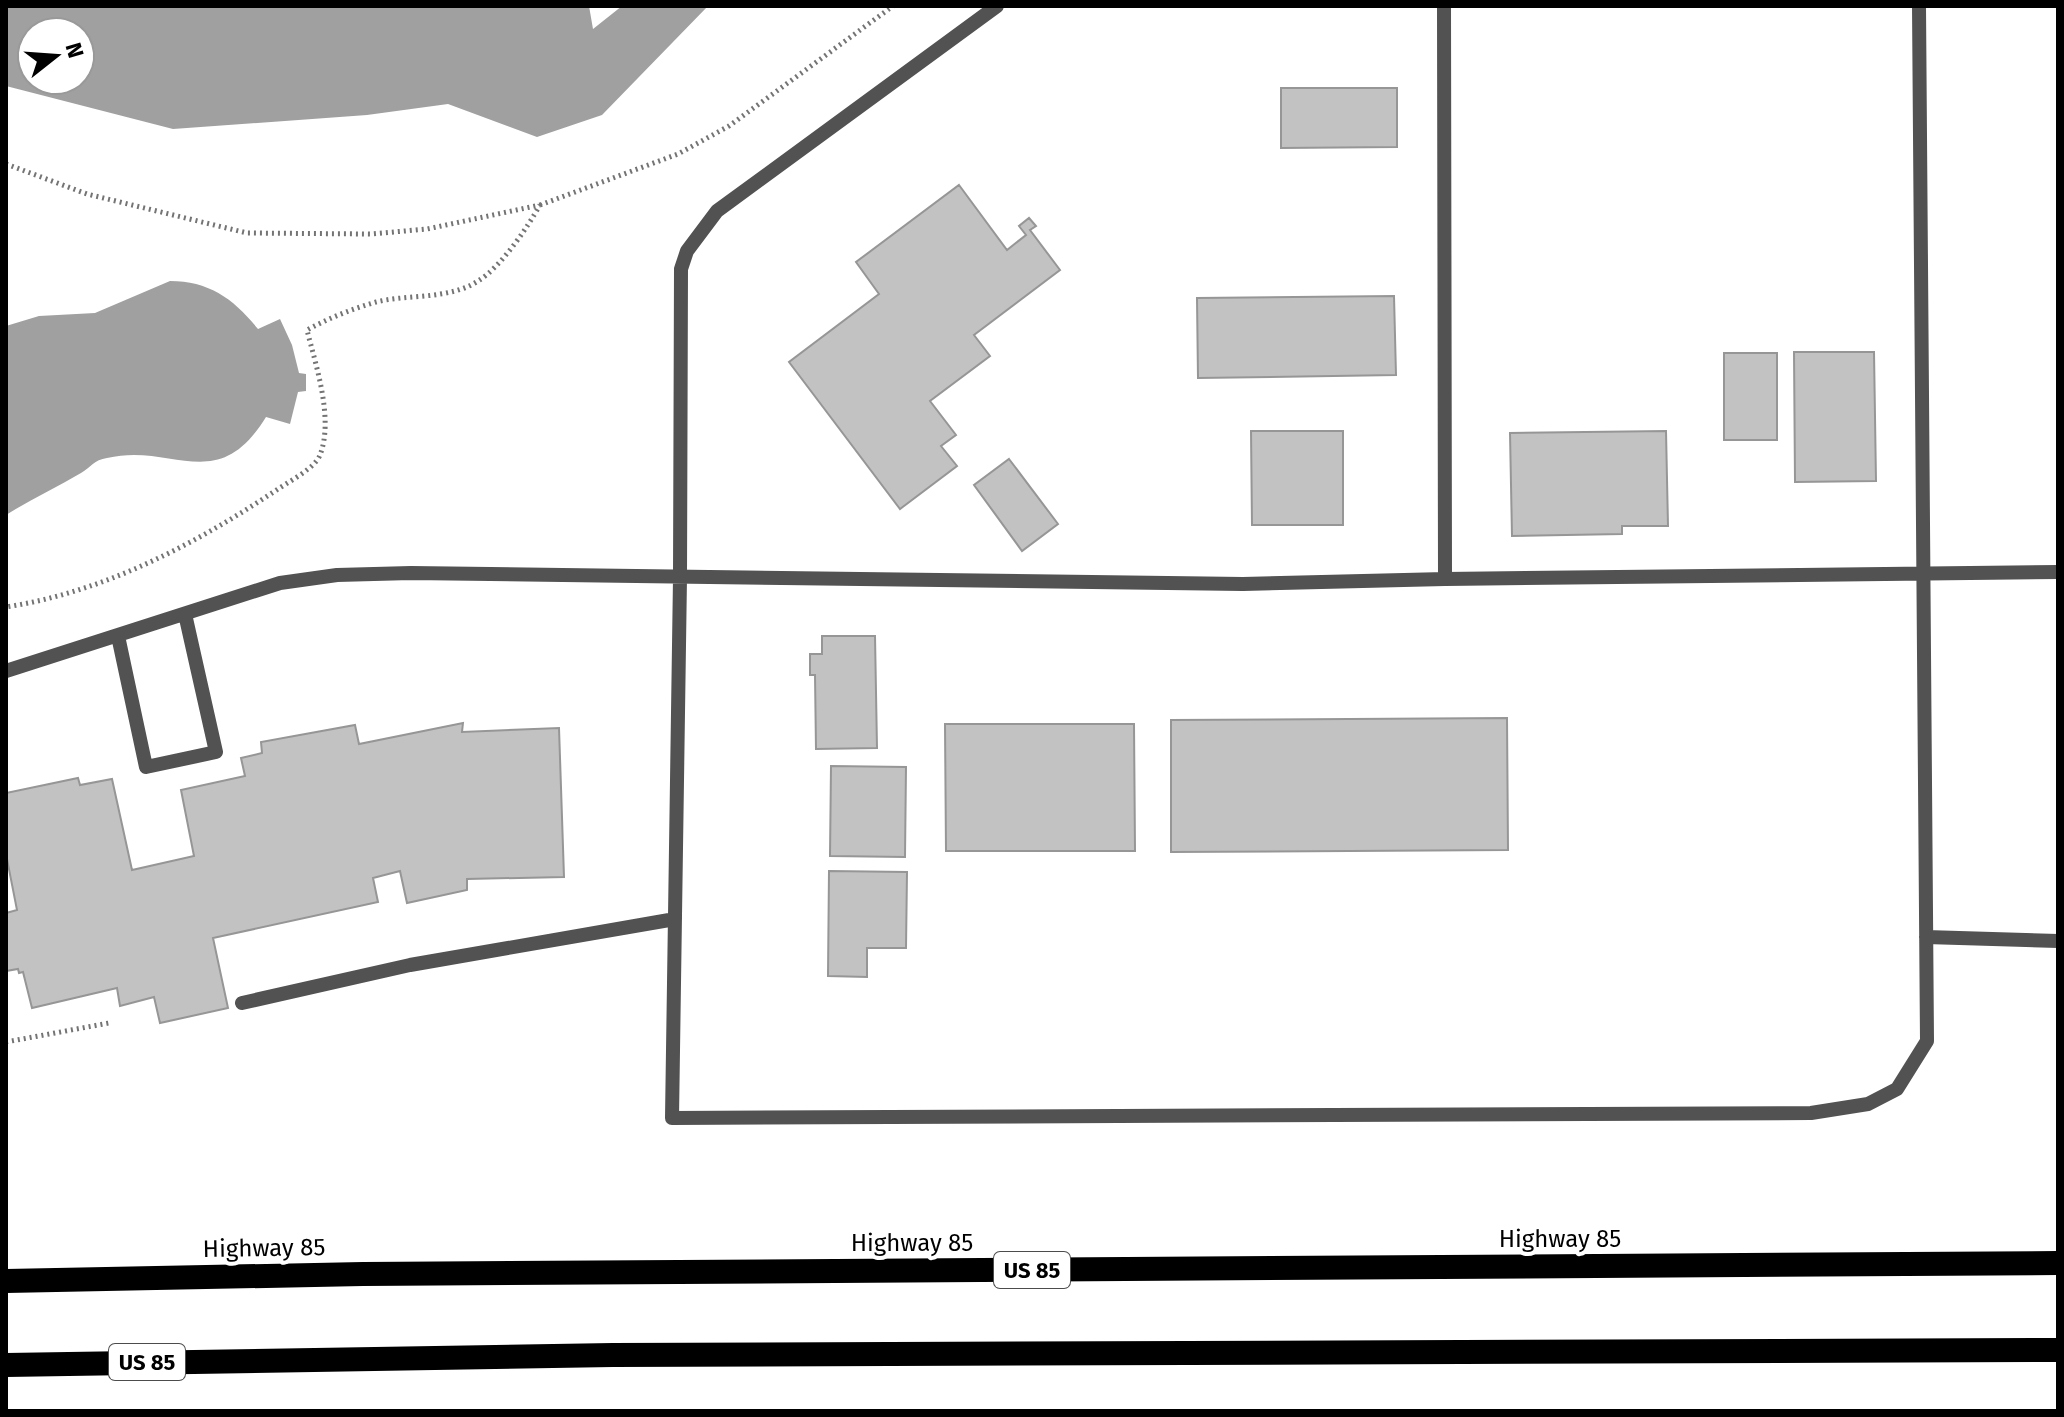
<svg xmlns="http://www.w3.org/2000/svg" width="2064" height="1417" font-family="'Fira Sans',sans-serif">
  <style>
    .water { fill: #a0a0a0; fill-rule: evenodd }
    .building { fill: #c2c2c2; stroke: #969696; stroke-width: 2 }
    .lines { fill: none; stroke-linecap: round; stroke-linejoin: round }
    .path { stroke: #747474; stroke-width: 5; stroke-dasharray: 2 4; stroke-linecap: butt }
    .lane { stroke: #525252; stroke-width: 14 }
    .highway { stroke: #000; stroke-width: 24 }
    .labels { text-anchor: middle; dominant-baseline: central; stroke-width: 8; stroke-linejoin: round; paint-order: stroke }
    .shield { fill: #fff; stroke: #4c4c4c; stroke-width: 2 }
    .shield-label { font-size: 22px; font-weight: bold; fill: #000 }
    .street-label { font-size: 24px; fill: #000; stroke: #fff }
  </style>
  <rect width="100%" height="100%" fill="#fff"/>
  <path class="water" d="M 6,6 L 589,6 L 593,29 L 622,6 L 708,6 L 602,115 L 537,137 L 448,104 L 367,115 L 173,129 L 6,86 ZM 32,32 L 80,32 L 80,80 L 32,80 Z
    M 170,281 C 209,281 234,299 258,329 L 280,319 L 292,345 L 299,373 L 306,374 L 306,391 L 298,392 L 290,424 L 266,417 C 217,497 173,442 107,458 C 94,460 91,467 81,473 C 56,488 31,499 6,515 L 6,326 L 39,316 L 95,313 Z"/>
  <path class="building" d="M 1281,88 L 1397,88 L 1397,147 L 1281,148 Z
    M 959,185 L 1007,250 L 1026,235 L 1019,226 L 1029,218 L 1036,226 L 1030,230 L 1060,270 L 974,335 L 990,356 L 930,401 L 956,435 L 941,446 L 957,466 L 900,509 L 789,362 L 879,294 L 856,262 Z
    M 1394,296 L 1396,375 L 1198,378 L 1197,298 Z
    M 1794,352 L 1874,352 L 1876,481 L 1795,482 Z
    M 1724,353 L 1777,353 L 1777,440 L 1724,440 Z
    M 1251,431 L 1343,431 L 1343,525 L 1252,525 Z
    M 1666,431 L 1668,526 L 1622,526 L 1622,534 L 1512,536 L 1510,433 Z
    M 1009,459 L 1058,524 L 1022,551 L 974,485 Z
    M 822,636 L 875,636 L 877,748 L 816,749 L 815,675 L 810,675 L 810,654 L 822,654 Z
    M 1507,718 L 1508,850 L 1171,852 L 1171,720 Z
    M 463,723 L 462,732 L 559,728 L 564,877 L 467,879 L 467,890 L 407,903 L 400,871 L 373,878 L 378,902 L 213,938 L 228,1008 L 160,1023 L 154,997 L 120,1006 L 117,988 L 32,1008 L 23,972 L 19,973 L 18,969 L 6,971 L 6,913 L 17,910 L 6,854 L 6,793 L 78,778 L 80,785 L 112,779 L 132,870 L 194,856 L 181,790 L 245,776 L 241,758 L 262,753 L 261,742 L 355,725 L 359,744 Z
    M 945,724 L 1134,724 L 1135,851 L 946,851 Z
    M 831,766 L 906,767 L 905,857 L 830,856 Z
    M 829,871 L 907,872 L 906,948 L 867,948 L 867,977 L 828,976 Z"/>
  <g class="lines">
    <path class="path" d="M 6,164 L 87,194 L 247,233 L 371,234 L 427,229 L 540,205 C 527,228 501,267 478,281 C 449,300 408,294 376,302 C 352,309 329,318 307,330 C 316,366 334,419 320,455 C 315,468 290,481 278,489 C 196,544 104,592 6,607
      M 540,205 L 678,154 L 729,126 L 893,6
      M 6,1042 L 109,1023"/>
    <path class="lane" d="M 997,6 L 717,211 L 687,251 L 681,269 L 680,578 L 672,1118 L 1811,1113 L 1868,1104 L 1897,1089 L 1927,1041 L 1919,6
      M 1444,6 L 1445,579
      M 118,636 L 146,767 L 216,752 L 185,614
      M 6,671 L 280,583 L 337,575 L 411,573 L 1243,584 L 1445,579 L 2058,572
      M 1926,937 L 2058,941
      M 242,1003 L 410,965 L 675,919"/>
    <path class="highway" d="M 6,1281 L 363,1274 L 2058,1263
      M 6,1365 L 613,1355 L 2058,1350"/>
  </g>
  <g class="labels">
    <g class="shield">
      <rect x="994" y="1252" width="76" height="36" rx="6"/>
      <rect x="109" y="1344" width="76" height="36" rx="6"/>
    </g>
    <g class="shield-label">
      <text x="1032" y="1270">US 85</text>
      <text x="147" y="1362">US 85</text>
    </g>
    <g class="street-label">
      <text x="1560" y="1239">Highway 85</text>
      <text x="912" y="1243">Highway 85</text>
      <text transform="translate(264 1248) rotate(-1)">Highway 85</text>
    </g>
  </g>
  <rect width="2064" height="1417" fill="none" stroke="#000000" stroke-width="16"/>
  <g transform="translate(56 56) rotate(73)"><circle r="38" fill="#ffffff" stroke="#999999" stroke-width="2"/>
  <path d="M0-6L14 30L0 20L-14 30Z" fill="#000000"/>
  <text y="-12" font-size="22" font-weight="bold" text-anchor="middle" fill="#000000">N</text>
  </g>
</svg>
